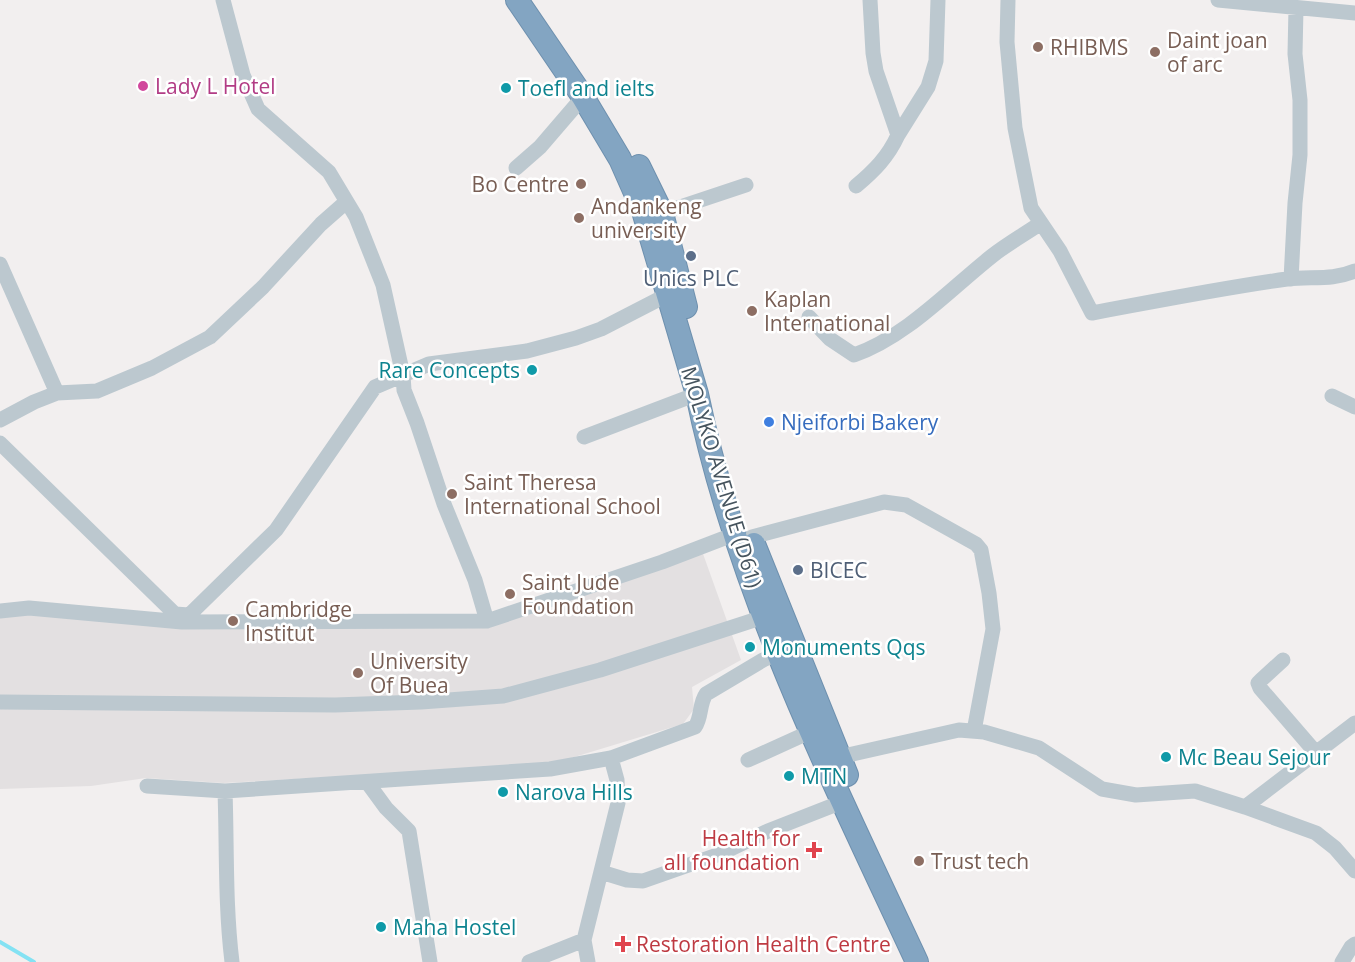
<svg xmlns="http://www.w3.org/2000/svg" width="1355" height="962" font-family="'Open Sans',sans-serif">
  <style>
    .education { fill: #e3e0e1 }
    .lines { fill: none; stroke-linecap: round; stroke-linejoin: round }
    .stream { stroke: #84e2f3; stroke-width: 4 }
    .highway-casing { stroke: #6e90ae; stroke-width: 24 }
    .minor { stroke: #bcc8cf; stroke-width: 15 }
    .highway { stroke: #83a5c2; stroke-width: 22 }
    .education-dot { fill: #8d6e63; stroke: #fff; stroke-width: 2 }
    .hotel-dot { fill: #d1479c; stroke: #fff; stroke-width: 2 }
    .culture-dot { fill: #0f9aa8; stroke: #fff; stroke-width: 2 }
    .service-dot { fill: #5c6f8a; stroke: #fff; stroke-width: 2 }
    .shop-dot { fill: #3f7fe0; stroke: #fff; stroke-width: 2 }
    .health-dot { fill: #e0444e; stroke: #fff; stroke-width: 2 }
    .labels { text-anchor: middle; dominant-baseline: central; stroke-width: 5; stroke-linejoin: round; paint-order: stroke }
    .education-label { font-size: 21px; fill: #785e54; stroke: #fff; text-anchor: start }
    .hotel-label { font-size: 21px; fill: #b23c85; stroke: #fff; text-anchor: start }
    .culture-label { font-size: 21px; fill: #0d838f; stroke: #fff; text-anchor: start }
    .service-label { font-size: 21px; fill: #4e5e75; stroke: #fff }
    .shop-label { font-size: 21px; fill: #366cbe; stroke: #fff; text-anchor: start }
    .street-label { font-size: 21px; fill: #46545e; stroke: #fff }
    .health-label { font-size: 21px; fill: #be3a42; stroke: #fff; text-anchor: end }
  </style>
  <rect width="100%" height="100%" fill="#f2efef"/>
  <path class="education" d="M 702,551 L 741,660 L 692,687 L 694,709 L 683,724 L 548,765 L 223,783 L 146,778 L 91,786 L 0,789 L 0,615 L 23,612 L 499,623 Z"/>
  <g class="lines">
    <path class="stream" d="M 0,942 L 34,962"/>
    <defs>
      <path id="highway" d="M 517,0 L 583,97 L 620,159 L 643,211 L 697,394 C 738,593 832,779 917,962
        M 639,166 L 662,213 L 686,307
        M 754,544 L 847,775"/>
    </defs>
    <use href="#highway" class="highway-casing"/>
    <path class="minor" d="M 223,0 L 243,75 L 258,109 L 329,172 L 356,217 L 383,285 L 403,375 L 404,390 L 417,423 L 444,504 L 475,580 L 487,621
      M 1008,0 L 1007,42 L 1015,128 L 1031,208 L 1060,251 L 1092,313 C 1157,301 1222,288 1287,279 C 1311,276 1332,281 1355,271
      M 1218,0 L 1355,13
      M 898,135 L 928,87 L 936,61 L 938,0
      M 516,168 L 540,147 L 583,97
      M 856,186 C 874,171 888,157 898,135 L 876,71 L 873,53 L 870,0
      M 662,213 L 746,185
      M 0,264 L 57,393
      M 1291,279 L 1295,203 L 1300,155 L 1300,100 L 1295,54 L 1296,8
      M 809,317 L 830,339 L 854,355 C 906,337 949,290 992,256 C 1007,244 1025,234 1041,223
      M 1332,396 L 1355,407
      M 0,420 L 34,402 L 57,393 L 97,391 L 152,368 L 210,337 L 263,287 L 321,224 L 346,202
      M 584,437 L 697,394
      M 0,443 L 175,614 L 189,615
      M 752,537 L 884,502 L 906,505 L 976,544 L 981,550 L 989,593 L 993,629 L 974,731
      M 0,611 L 29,608 L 182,622 L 487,621 L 662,562 L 735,534
      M 182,622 L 276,530 L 375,387 L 429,364 L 527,351 L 576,338 L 601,329 L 667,295
      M 1283,660 L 1261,680 L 1258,683 L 1260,688 L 1317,754
      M 0,702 L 335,705 L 421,702 L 503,696 L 600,670 L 770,615
      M 839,757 L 959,730 L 984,732 L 1039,748 L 1102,789 L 1136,795 L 1195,791 L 1245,807 L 1355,723
      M 748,760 L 812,731
      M 367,782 L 386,808 L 409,831 L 430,962
      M 147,786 L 225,791 L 550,769 L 611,758 L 695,727 C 702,717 699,704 706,694 L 763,660 L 778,653
      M 225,791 C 227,848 225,905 232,962
      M 1245,807 L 1316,833 L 1335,848 L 1355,871
      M 601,872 L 627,880 L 643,881 L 720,854 L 768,831 L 842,802
      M 584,940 L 588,962
      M 529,962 L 584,940 L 618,803 L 617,780 L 611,758
      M 1342,962 L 1351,947 L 1355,944"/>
    <use href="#highway" class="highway"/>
  </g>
  <g class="education-dot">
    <circle cx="1038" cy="47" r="6"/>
    <circle cx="1155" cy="52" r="6"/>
    <circle cx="581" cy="184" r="6"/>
    <circle cx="579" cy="218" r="6"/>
    <circle cx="752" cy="311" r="6"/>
    <circle cx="452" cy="494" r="6"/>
    <circle cx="510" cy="594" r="6"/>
    <circle cx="233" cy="621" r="6"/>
    <circle cx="358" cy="673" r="6"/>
    <circle cx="919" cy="861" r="6"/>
  </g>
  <circle class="hotel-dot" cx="143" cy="86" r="6"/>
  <g class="culture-dot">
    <circle cx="506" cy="88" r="6"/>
    <circle cx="532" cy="370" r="6"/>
    <circle cx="750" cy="647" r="6"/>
    <circle cx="1166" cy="757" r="6"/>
    <circle cx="789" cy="776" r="6"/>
    <circle cx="503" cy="792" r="6"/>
    <circle cx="381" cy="927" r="6"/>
  </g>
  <g class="service-dot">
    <circle cx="691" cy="256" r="6"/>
    <circle cx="798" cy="570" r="6"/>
  </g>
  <circle class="shop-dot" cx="769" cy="422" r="6"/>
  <g class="health-dot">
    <path d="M811 841h6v6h6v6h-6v6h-6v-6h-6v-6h6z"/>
    <path d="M620 935h6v6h6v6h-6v6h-6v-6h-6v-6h6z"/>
  </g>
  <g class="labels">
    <g class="education-label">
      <text x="1167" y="40">Daint joan<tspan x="1167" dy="24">of arc</tspan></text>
      <text x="1050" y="47">RHIBMS</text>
      <text x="569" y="184" text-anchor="end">Bo Centre</text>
      <text x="591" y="206">Andankeng<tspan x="591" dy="24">university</tspan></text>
      <text x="764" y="299">Kaplan<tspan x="764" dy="24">International</tspan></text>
      <text x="464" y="482">Saint Theresa<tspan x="464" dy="24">International School</tspan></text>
      <text x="522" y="582">Saint Jude<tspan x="522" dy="24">Foundation</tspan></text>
      <text x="245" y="609">Cambridge<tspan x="245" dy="24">Institut</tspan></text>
      <text x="370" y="661">University<tspan x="370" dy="24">Of Buea</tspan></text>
      <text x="931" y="861">Trust tech</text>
    </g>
    <g class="hotel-label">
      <text x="155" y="86">Lady L Hotel</text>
    </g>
    <g class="culture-label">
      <text x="518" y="88">Toefl and ielts</text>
      <text x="520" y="370" text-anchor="end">Rare Concepts</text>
      <text x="762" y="647">Monuments Qqs</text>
      <text x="1178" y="757">Mc Beau Sejour</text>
      <text x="801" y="776">MTN</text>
      <text x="515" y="792">Narova Hills</text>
      <text x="393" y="927">Maha Hostel</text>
    </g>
    <g class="service-label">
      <text x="691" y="278">Unics PLC</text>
      <text x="810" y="570" text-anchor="start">BICEC</text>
    </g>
    <g class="shop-label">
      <text x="781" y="422">Njeiforbi Bakery</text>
    </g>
    <g class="street-label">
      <text transform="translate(722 477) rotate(73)">MOLYKO AVENUE (D61)</text>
    </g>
    <g class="health-label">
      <text x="800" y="838">Health for<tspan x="800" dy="24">all foundation</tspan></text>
      <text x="636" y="944" text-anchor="start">Restoration Health Centre</text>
    </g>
  </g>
</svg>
